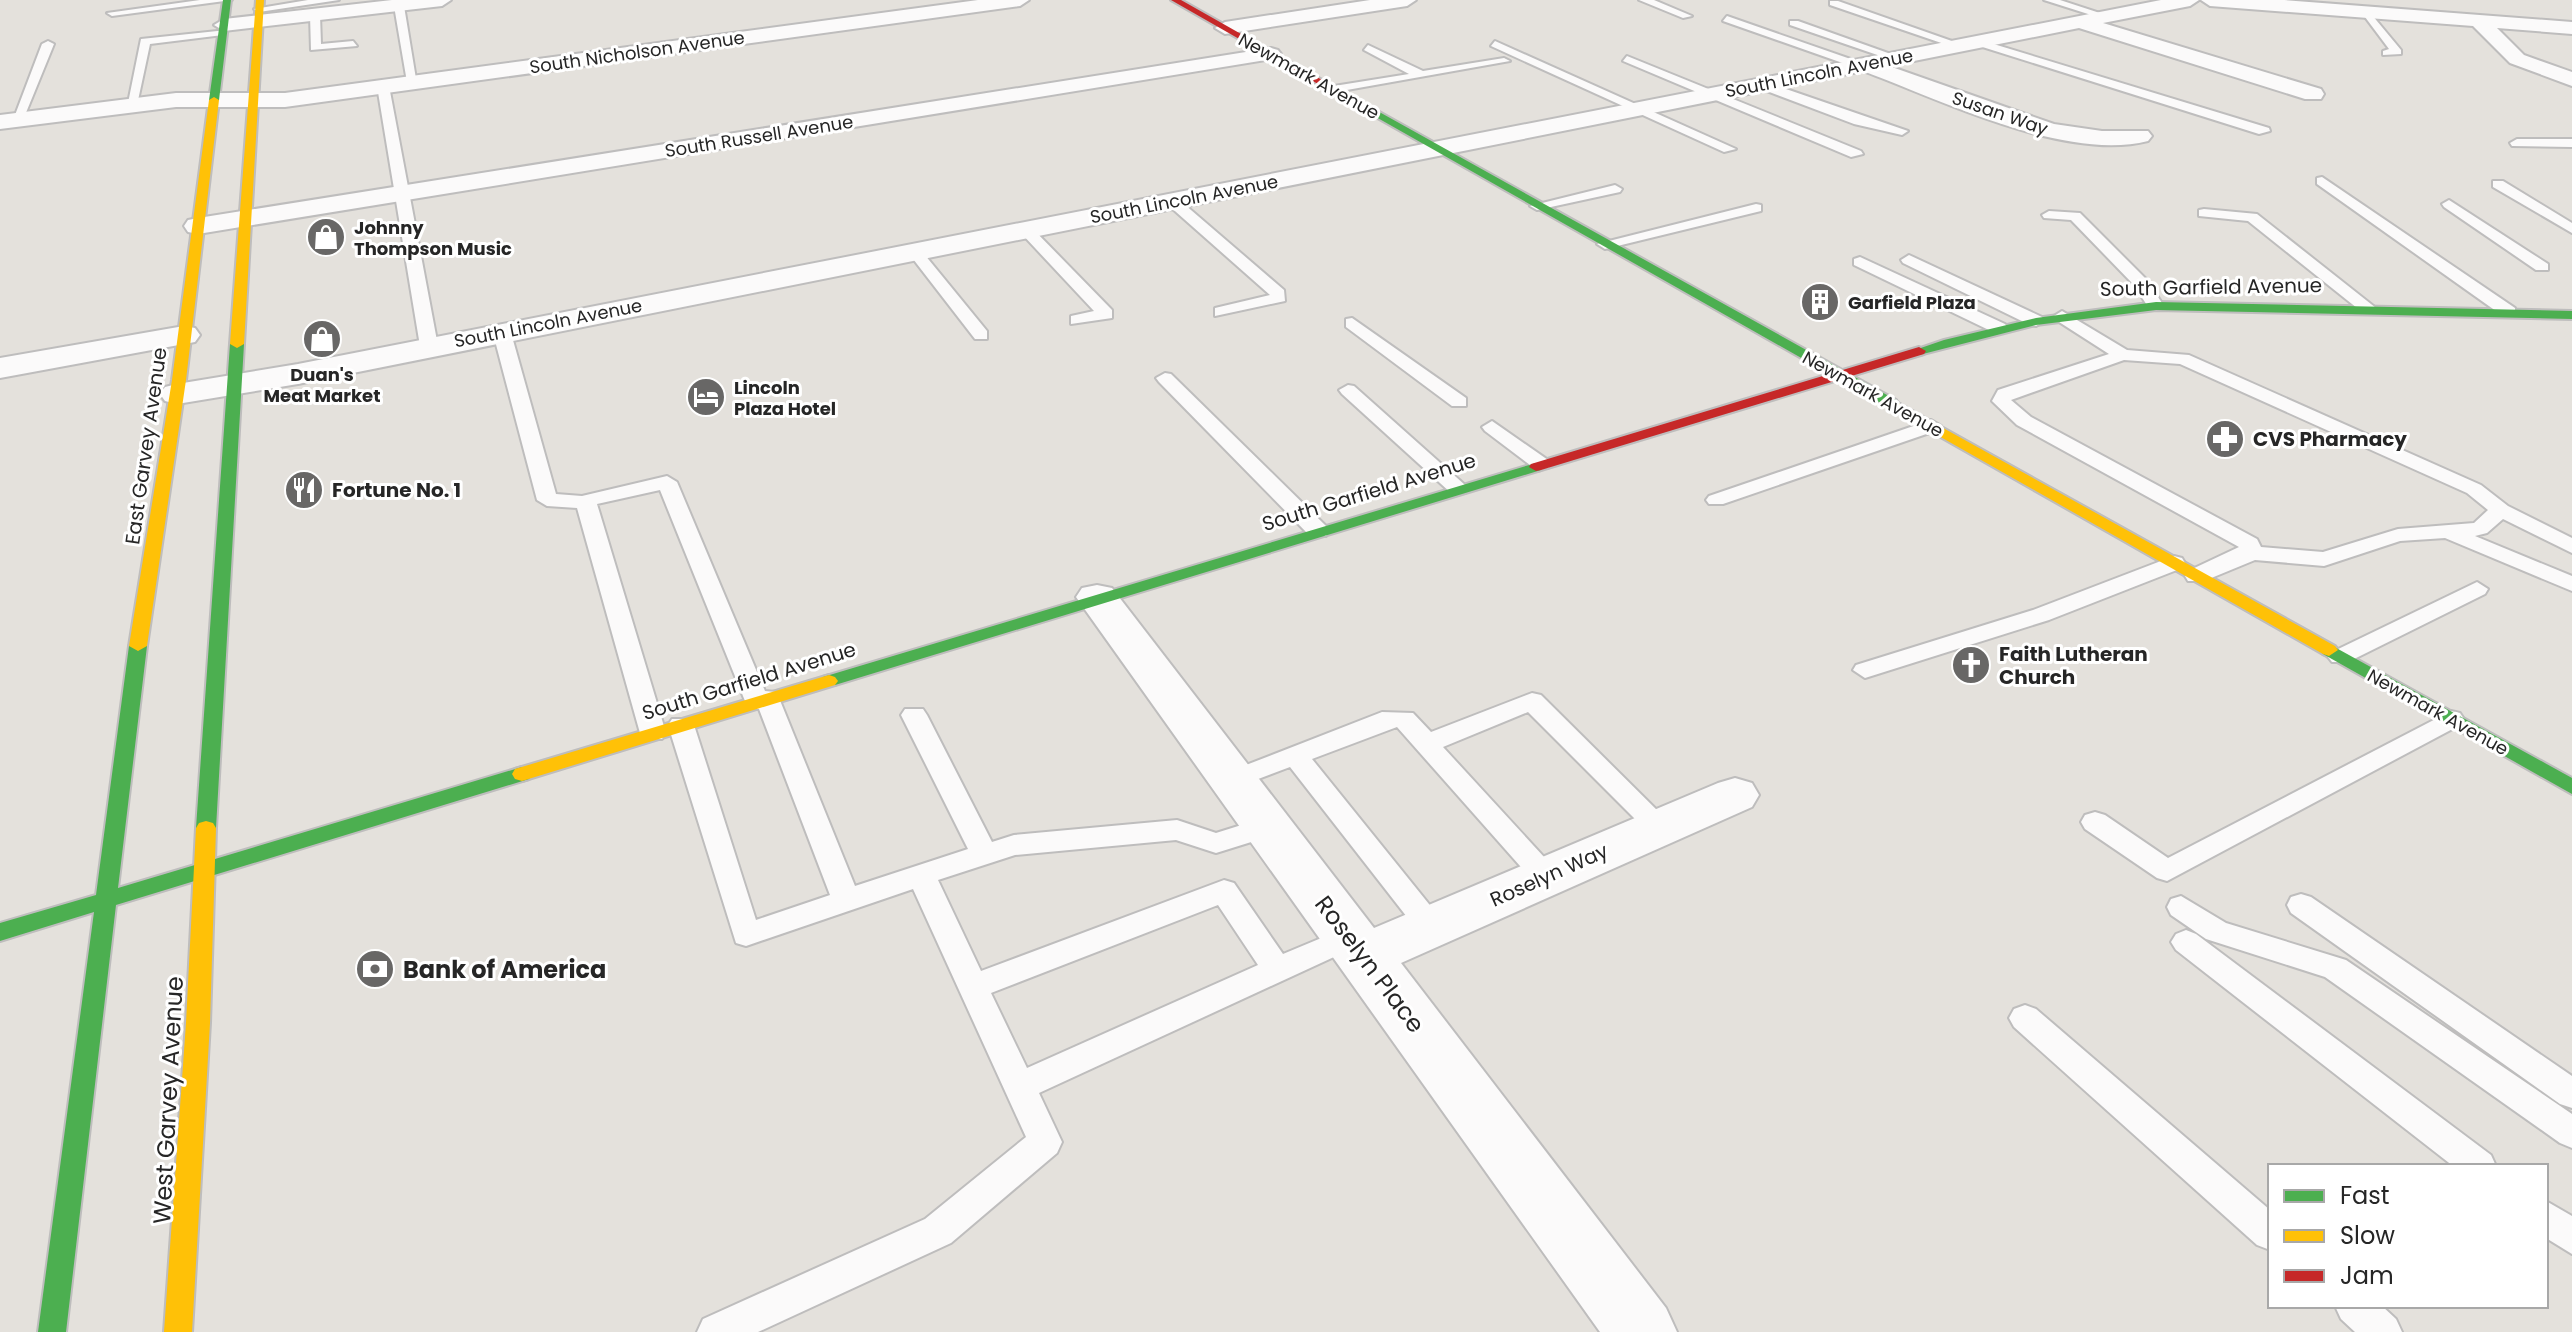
<svg xmlns="http://www.w3.org/2000/svg" width="2572" height="1332" font-family="Poppins,sans-serif">
  <style>
    .lines { fill: none; stroke-linecap: round; stroke-linejoin: round }
    .lane-casing { stroke: #bebdbd; stroke-width: 4 }
    .street-casing { stroke: #bebdbd; stroke-width: 4 }
    .fast-casing { stroke: #bebdbd; stroke-width: 4 }
    .slow-casing { stroke: #bebdbd; stroke-width: 4 }
    .jam-casing { stroke: #bebdbd; stroke-width: 4 }
    .lane { fill: #fbfafa; fill-rule: evenodd }
    .street { fill: #fbfafa; fill-rule: evenodd }
    .fast { fill: #4caf50; fill-rule: evenodd }
    .slow { fill: #ffc107; fill-rule: evenodd }
    .jam { fill: #c62828; fill-rule: evenodd }
    .labels { text-anchor: middle; dominant-baseline: central; stroke-width: 6; stroke-linejoin: round; paint-order: stroke }
    .far-street-label { font-size: 18px; fill: #262626; stroke: #fff }
    .far-poi-label { font-size: 18px; font-weight: bold; fill: #262626; stroke: #fff; text-anchor: start }
    .street-label { font-size: 20px; fill: #262626; stroke: #fff }
    .poi-label { font-size: 20px; font-weight: bold; fill: #262626; stroke: #fff; text-anchor: start }
    .near-street-label { font-size: 24px; fill: #262626; stroke: #fff }
    .near-poi-label { font-size: 24px; font-weight: bold; fill: #262626; stroke: #fff; text-anchor: start }
  </style>
  <rect width="100%" height="100%" fill="#e4e1dc"/>
  <g class="lines">
    <defs>
      <path id="lane" d="M 200,0 L 232,0 L 112,16 L 107,13 Z
        M 308,0 L 339,0 L 259,12 L 254,9 Z
        M 393,0 L 403,0 L 417,85 L 407,82 Z
        M 1639,0 L 1654,0 L 1692,16 L 1683,18 Z
        M 2044,0 L 2060,0 L 2112,17 L 2107,20 Z
        M 1830,1 L 1838,1 L 1966,46 L 1956,48 L 1830,5 Z
        M 2359,9 L 2367,9 L 2401,50 L 2401,54 L 2383,55 L 2383,51 L 2389,49 Z
        M 315,12 L 320,15 L 321,44 L 353,41 L 357,46 L 311,50 L 310,15 Z
        M 1727,16 L 1862,63 L 1864,65 L 1854,67 L 1723,21 Z
        M 1790,21 L 1798,21 L 1902,58 L 1892,60 L 1790,25 Z
        M 227,30 L 223,35 L 150,44 L 137,105 L 127,108 L 141,39 Z
        M 1977,39 L 2269,128 L 2270,131 L 2259,134 L 1973,44 Z
        M 48,41 L 54,44 L 23,120 L 12,123 L 42,44 Z
        M 1495,41 L 1736,149 L 1724,152 L 1491,46 Z
        M 1368,45 L 1423,71 L 1504,58 L 1510,61 L 1330,93 L 1328,90 L 1334,86 L 1409,74 L 1364,50 Z
        M 1627,56 L 1861,151 L 1863,154 L 1851,157 L 1623,61 Z
        M 1760,80 L 1908,131 L 1902,135 L 1854,124 L 1756,87 L 1754,84 Z
        M 383,82 L 389,86 L 438,346 L 429,351 L 420,346 L 377,86 Z
        M 2517,139 L 2572,139 L 2572,147 L 2512,146 L 2510,143 Z
        M 2322,177 L 2515,308 L 2515,316 L 2503,316 L 2317,184 L 2317,178 Z
        M 2493,181 L 2503,181 L 2572,223 L 2572,233 L 2493,187 Z
        M 1615,185 L 1622,189 L 1620,192 L 1537,210 L 1530,206 Z
        M 1167,198 L 1177,198 L 1284,290 L 1285,301 L 1215,316 L 1215,308 L 1270,295 L 1167,204 Z
        M 2449,200 L 2548,264 L 2548,270 L 2536,270 L 2444,207 L 2442,204 Z
        M 1756,204 L 1761,205 L 1761,211 L 1605,249 L 1597,244 Z
        M 2204,209 L 2257,214 L 2376,308 L 2374,312 L 2362,312 L 2248,221 L 2199,216 L 2199,210 Z
        M 2049,211 L 2080,213 L 2146,279 L 2164,306 L 2162,310 L 2150,310 L 2134,285 L 2071,220 L 2044,218 L 2042,215 Z
        M 1021,227 L 1031,227 L 1112,310 L 1112,318 L 1071,324 L 1071,316 L 1094,311 L 1021,233 Z
        M 910,249 L 920,249 L 987,331 L 987,339 L 975,339 L 910,255 Z
        M 1909,255 L 2042,317 L 2044,321 L 2036,326 L 2030,325 L 1903,263 L 1901,260 Z
        M 1860,257 L 2005,324 L 2008,328 L 2005,332 L 1993,332 L 1854,265 L 1854,259 Z
        M 2062,311 L 2127,350 L 2189,355 L 2481,485 L 2508,506 L 2572,538 L 2572,553 L 2503,519 L 2487,533 L 2475,536 L 2572,576 L 2572,591 L 2445,538 L 2400,541 L 2324,566 L 2255,560 L 2204,581 L 2188,581 L 2185,576 L 2188,571 L 2239,547 L 2017,425 L 1992,401 L 1998,390 L 2109,354 L 2056,320 L 2054,316 ZM 2124,360 L 2180,364 L 2467,493 L 2488,510 L 2474,523 L 2398,529 L 2323,552 L 2261,547 L 2257,539 L 2031,417 L 2011,400 Z
        M 1352,318 L 1466,398 L 1466,406 L 1452,406 L 1346,327 L 1346,319 Z
        M 502,328 L 511,333 L 556,494 L 582,496 L 667,476 L 677,482 L 765,691 L 776,692 L 779,698 L 855,886 L 968,849 L 901,715 L 905,709 L 923,709 L 927,715 L 992,842 L 1014,835 L 1177,820 L 1216,833 L 1267,817 L 1277,820 L 1281,827 L 1277,834 L 1216,853 L 1176,840 L 1015,855 L 938,880 L 981,971 L 1224,880 L 1234,883 L 1283,954 L 1350,926 L 1360,929 L 1365,937 L 1360,945 L 1039,1093 L 1062,1142 L 1057,1153 L 951,1243 L 758,1332 L 697,1332 L 703,1319 L 925,1219 L 1026,1137 L 913,889 L 746,946 L 736,943 L 668,725 L 672,719 L 690,719 L 694,725 L 756,920 L 830,895 L 759,709 L 748,707 L 745,701 L 660,490 L 597,504 L 666,733 L 662,739 L 644,739 L 640,733 L 577,508 L 547,506 L 537,500 L 493,333 ZM 1218,905 L 1258,965 L 1027,1068 L 991,993 Z
        M 1165,373 L 1171,374 L 1326,526 L 1329,531 L 1326,536 L 1310,536 L 1159,382 L 1156,378 Z
        M 1348,385 L 1354,386 L 1465,485 L 1468,489 L 1465,493 L 1451,493 L 1342,394 L 1339,390 Z
        M 1931,420 L 1941,426 L 1938,430 L 1723,504 L 1709,504 L 1706,500 L 1709,496 Z
        M 1492,421 L 1548,460 L 1551,464 L 1548,468 L 1534,468 L 1485,431 L 1482,427 Z
        M 2174,556 L 2182,558 L 2185,563 L 2182,568 L 2049,620 L 1865,678 L 1853,670 L 1856,665 L 2033,610 Z
        M 2477,582 L 2488,589 L 2485,594 L 2348,662 L 2332,662 L 2328,657 L 2332,652 Z
        M 1532,693 L 1541,695 L 1674,827 L 1670,834 L 1660,837 L 1650,834 L 1528,712 L 1443,747 L 1556,870 L 1560,877 L 1556,884 L 1546,888 L 1536,884 L 1397,727 L 1312,759 L 1441,919 L 1446,927 L 1441,935 L 1431,938 L 1421,935 L 1290,767 L 1232,789 L 1223,786 L 1219,780 L 1223,774 L 1382,712 L 1413,713 L 1431,732 Z
        M 2451,711 L 2460,713 L 2464,719 L 2460,725 L 2167,881 L 2157,878 L 2085,829 L 2081,822 L 2085,815 L 2095,812 L 2105,815 L 2168,858 Z
        M 2301,894 L 2311,897 L 2572,1076 L 2572,1108 L 2560,1104 L 2291,913 L 2287,905 L 2291,897 Z
        M 2181,896 L 2226,923 L 2346,960 L 2572,1114 L 2572,1148 L 2560,1143 L 2325,977 L 2206,939 L 2171,915 L 2167,907 L 2171,899 Z
        M 2186,930 L 2196,934 L 2491,1155 L 2496,1166 L 2453,1166 L 2176,950 L 2171,942 L 2176,934 Z
        M 2025,1005 L 2036,1009 L 2270,1210 L 2270,1250 L 2257,1245 L 2014,1027 L 2009,1018 L 2014,1009 Z
        M 2546,1201 L 2572,1216 L 2572,1254 L 2546,1238 Z
        M 2335,1306 L 2382,1306 L 2396,1319 L 2402,1332 L 2355,1332 L 2341,1319 Z"/>
      <path id="street" d="M 392,0 L 451,0 L 442,6 L 224,31 L 214,25 L 224,19 Z
        M 978,0 L 1029,0 L 1020,6 L 285,107 L 176,107 L 0,129 L 0,115 L 176,93 L 285,93 Z
        M 1370,0 L 1416,0 L 1407,6 L 1225,34 L 1215,28 L 1225,22 Z
        M 2161,0 L 2199,0 L 2190,6 L 2103,23 L 2321,89 L 2324,94 L 2321,99 L 2305,99 L 2079,28 L 1889,66 L 2054,124 L 2102,131 L 2148,131 L 2152,136 L 2148,141 C 2066,162 1941,100 1863,71 L 298,384 L 177,404 L 165,401 L 160,394 L 165,387 L 177,384 L 298,364 Z
        M 2201,0 L 2284,0 L 2572,22 L 2572,34 L 2497,28 L 2524,55 L 2572,72 L 2572,86 L 2510,63 L 2473,26 L 2210,6 Z
        M 1271,48 L 1278,50 L 1281,54 L 1278,58 L 198,234 L 188,232 L 184,226 L 188,220 L 198,218 Z
        M 184,326 L 195,328 L 200,335 L 195,342 L 0,378 L 0,358 Z
        M 1097,585 L 1112,588 L 1374,928 L 1718,783 L 1735,778 L 1752,783 L 1759,795 L 1752,807 L 1401,963 L 1666,1308 L 1677,1332 L 1600,1332 L 1076,597 L 1082,588 Z"/>
      <path id="fast" d="M 223,0 L 231,0 L 219,100 L 214,103 L 209,100 Z
        M 1356,99 L 1896,400 L 1898,403 L 1891,407 L 1886,406 L 1353,104 Z
        M 2156,302 L 2572,311 L 2572,319 L 2156,310 L 2036,325 L 1919,355 L 1912,351 L 1944,340 L 2036,318 Z
        M 237,340 L 244,344 L 216,828 L 213,833 L 199,833 L 196,828 L 230,344 Z
        M 1536,463 L 1543,467 L 1541,470 L 835,685 L 823,685 L 820,681 L 823,677 Z
        M 138,641 L 147,646 L 118,888 L 522,767 L 529,769 L 532,774 L 529,779 L 116,905 L 66,1332 L 38,1332 L 94,912 L 0,941 L 0,923 L 96,895 L 129,646 Z
        M 2329,644 L 2572,778 L 2572,794 L 2323,654 L 2320,650 L 2323,646 Z"/>
      <path id="slow" d="M 256,0 L 264,0 L 244,344 L 237,348 L 230,344 Z
        M 214,97 L 219,100 L 186,380 L 147,646 L 138,651 L 129,646 L 172,380 L 209,100 Z
        M 1891,399 L 2335,646 L 2338,650 L 2329,656 L 2323,654 L 1886,406 L 1884,403 Z
        M 829,675 L 835,677 L 838,681 L 835,685 L 522,781 L 515,779 L 512,774 L 515,769 Z
        M 206,821 L 213,823 L 216,828 L 210,1023 L 192,1332 L 164,1332 L 186,1023 L 196,828 L 199,823 Z"/>
      <path id="jam" d="M 1171,0 L 1181,0 L 1361,102 L 1353,104 Z
        M 1919,347 L 1926,351 L 1924,354 L 1541,470 L 1536,471 L 1529,467 L 1531,464 Z"/>
    </defs>
    <use href="#lane" class="lane-casing"/>
    <use href="#street" class="street-casing"/>
    <use href="#fast" class="fast-casing"/>
    <use href="#slow" class="slow-casing"/>
    <use href="#jam" class="jam-casing"/>
    <use href="#lane" class="lane"/>
    <use href="#street" class="street"/>
    <use href="#fast" class="fast"/>
    <use href="#slow" class="slow"/>
    <use href="#jam" class="jam"/>
  </g>
  <defs>
    <symbol id="shop-disc" viewBox="-11 -11 22 22"><circle r="9.5" fill="#686766" stroke="#fff"/><path d="M-5-2.5h2.3a2.7 3.5 0 0 1 5.4 0H5L5.5 6h-11ZM-1.5-2.5h3a1.5 2.3 0 0 0-3 0Z" fill="#fff"/></symbol>
    <symbol id="building-disc" viewBox="-11 -11 22 22"><circle r="9.5" fill="#686766" stroke="#fff"/><path d="M-4-6H4V6H1V3H-1V6H-4ZM-2.5-4.3h1.7v1.8h-1.7ZM.8-4.3h1.7v1.8H.8ZM-2.5-1h1.7V.8h-1.7ZM.8-1h1.7V.8H.8Z" fill="#fff"/></symbol>
    <symbol id="hotel-disc" viewBox="-11 -11 22 22"><circle r="9.5" fill="#686766" stroke="#fff"/><path d="M-6-4.5h1.5V1H6V5H4.5V3h-9V5H-6ZM-4 0a1.8 1.8 0 1 1 3.6 0ZM.5 0V-2.5h3Q6-2.5 6 0Z" fill="#fff"/></symbol>
    <symbol id="pharmacy-disc" viewBox="-11 -11 22 22"><circle r="9.5" fill="#686766" stroke="#fff"/><path d="M-2-6h4v4h4v4h-4v4h-4v-4h-4v-4h4Z" fill="#fff"/></symbol>
    <symbol id="restaurant-disc" viewBox="-11 -11 22 22"><circle r="9.5" fill="#686766" stroke="#fff"/><path d="M-5-6h1v4h1v-4h1v4h1v-4h1v5L-1.5 .5V6h-2V.5L-5-1ZM5-6V6H3V1.5H1.5Q1.5-4 5-6Z" fill="#fff"/></symbol>
    <symbol id="church-disc" viewBox="-11 -11 22 22"><circle r="9.5" fill="#686766" stroke="#fff"/><path d="M-1.2-6h2.4v3.5h3.3v2.4h-3.3V6h-2.4V-.1h-3.3v-2.4h3.3Z" fill="#fff"/></symbol>
    <symbol id="bank-disc" viewBox="-11 -11 22 22"><circle r="9.5" fill="#686766" stroke="#fff"/><path d="M-6-4H6V4H-6ZM0-2.3a2.3 2.3 0 1 0 0 4.6a2.3 2.3 0 1 0 0-4.6Z" fill="#fff"/></symbol>
  </defs>
  <g fill-rule="evenodd">
    <use href="#shop-disc" x="304" y="215" width="44" height="44"/>
    <use href="#building-disc" x="1798" y="280" width="44" height="44"/>
    <use href="#shop-disc" x="300" y="317" width="44" height="44"/>
    <use href="#hotel-disc" x="684" y="375" width="44" height="44"/>
    <use href="#pharmacy-disc" x="2203" y="417" width="44" height="44"/>
    <use href="#restaurant-disc" x="282" y="468" width="44" height="44"/>
    <use href="#church-disc" x="1949" y="643" width="44" height="44"/>
    <use href="#bank-disc" x="353" y="947" width="44" height="44"/>
  </g>
  <g class="labels">
    <g class="far-street-label">
      <text transform="translate(637 52) rotate(-8)">South Nicholson Avenue</text>
      <text transform="translate(1819 73) rotate(-11)">South Lincoln Avenue</text>
      <text transform="translate(1309 76) rotate(29)">Newmark Avenue</text>
      <text transform="translate(2000 113) rotate(19)">Susan Way</text>
      <text transform="translate(759 136) rotate(-9)">South Russell Avenue</text>
      <text transform="translate(1184 199) rotate(-11)">South Lincoln Avenue</text>
      <text transform="translate(548 323) rotate(-11)">South Lincoln Avenue</text>
      <text transform="translate(1873 394) rotate(29)">Newmark Avenue</text>
      <text transform="translate(2438 712) rotate(29)">Newmark Avenue</text>
    </g>
    <g class="far-poi-label">
      <text x="354" y="227">Johnny<tspan x="354" dy="21">Thompson Music</tspan></text>
      <text x="1848" y="302">Garfield Plaza</text>
      <text x="322" y="374" text-anchor="middle">Duan's<tspan x="322" dy="21">Meat Market</tspan></text>
      <text x="734" y="387">Lincoln<tspan x="734" dy="21">Plaza Hotel</tspan></text>
    </g>
    <g class="street-label">
      <text transform="translate(2211 287) rotate(-1)">South Garfield Avenue</text>
      <text transform="translate(146 446) rotate(-82)">East Garvey Avenue</text>
      <text transform="translate(1369 492) rotate(-17)">South Garfield Avenue</text>
      <text transform="translate(749 681) rotate(-17)">South Garfield Avenue</text>
      <text transform="translate(1549 875) rotate(-24)">Roselyn Way</text>
    </g>
    <g class="poi-label">
      <text x="2253" y="439">CVS Pharmacy</text>
      <text x="332" y="490">Fortune No. 1</text>
      <text x="1999" y="654">Faith Lutheran<tspan x="1999" dy="23">Church</tspan></text>
    </g>
    <g class="near-street-label">
      <text transform="translate(1370 964) rotate(53)">Roselyn Place</text>
      <text transform="translate(168 1100) rotate(-87)">West Garvey Avenue</text>
    </g>
    <g class="near-poi-label">
      <text x="403" y="969">Bank of America</text>
    </g>
  </g>
  <rect x="2268" y="1164" width="280" height="144" fill="#ffffff" stroke="#a8a8a8" stroke-width="2"/>
  <rect x="2284" y="1190" width="40" height="12" fill="#4caf50" stroke="#a8a8a8" stroke-width="2"/>
  <text x="2340" y="1204" font-size="24" fill="#262626">Fast</text>
  <rect x="2284" y="1230" width="40" height="12" fill="#ffc107" stroke="#a8a8a8" stroke-width="2"/>
  <text x="2340" y="1244" font-size="24" fill="#262626">Slow</text>
  <rect x="2284" y="1270" width="40" height="12" fill="#c62828" stroke="#a8a8a8" stroke-width="2"/>
  <text x="2340" y="1284" font-size="24" fill="#262626">Jam</text>
</svg>
